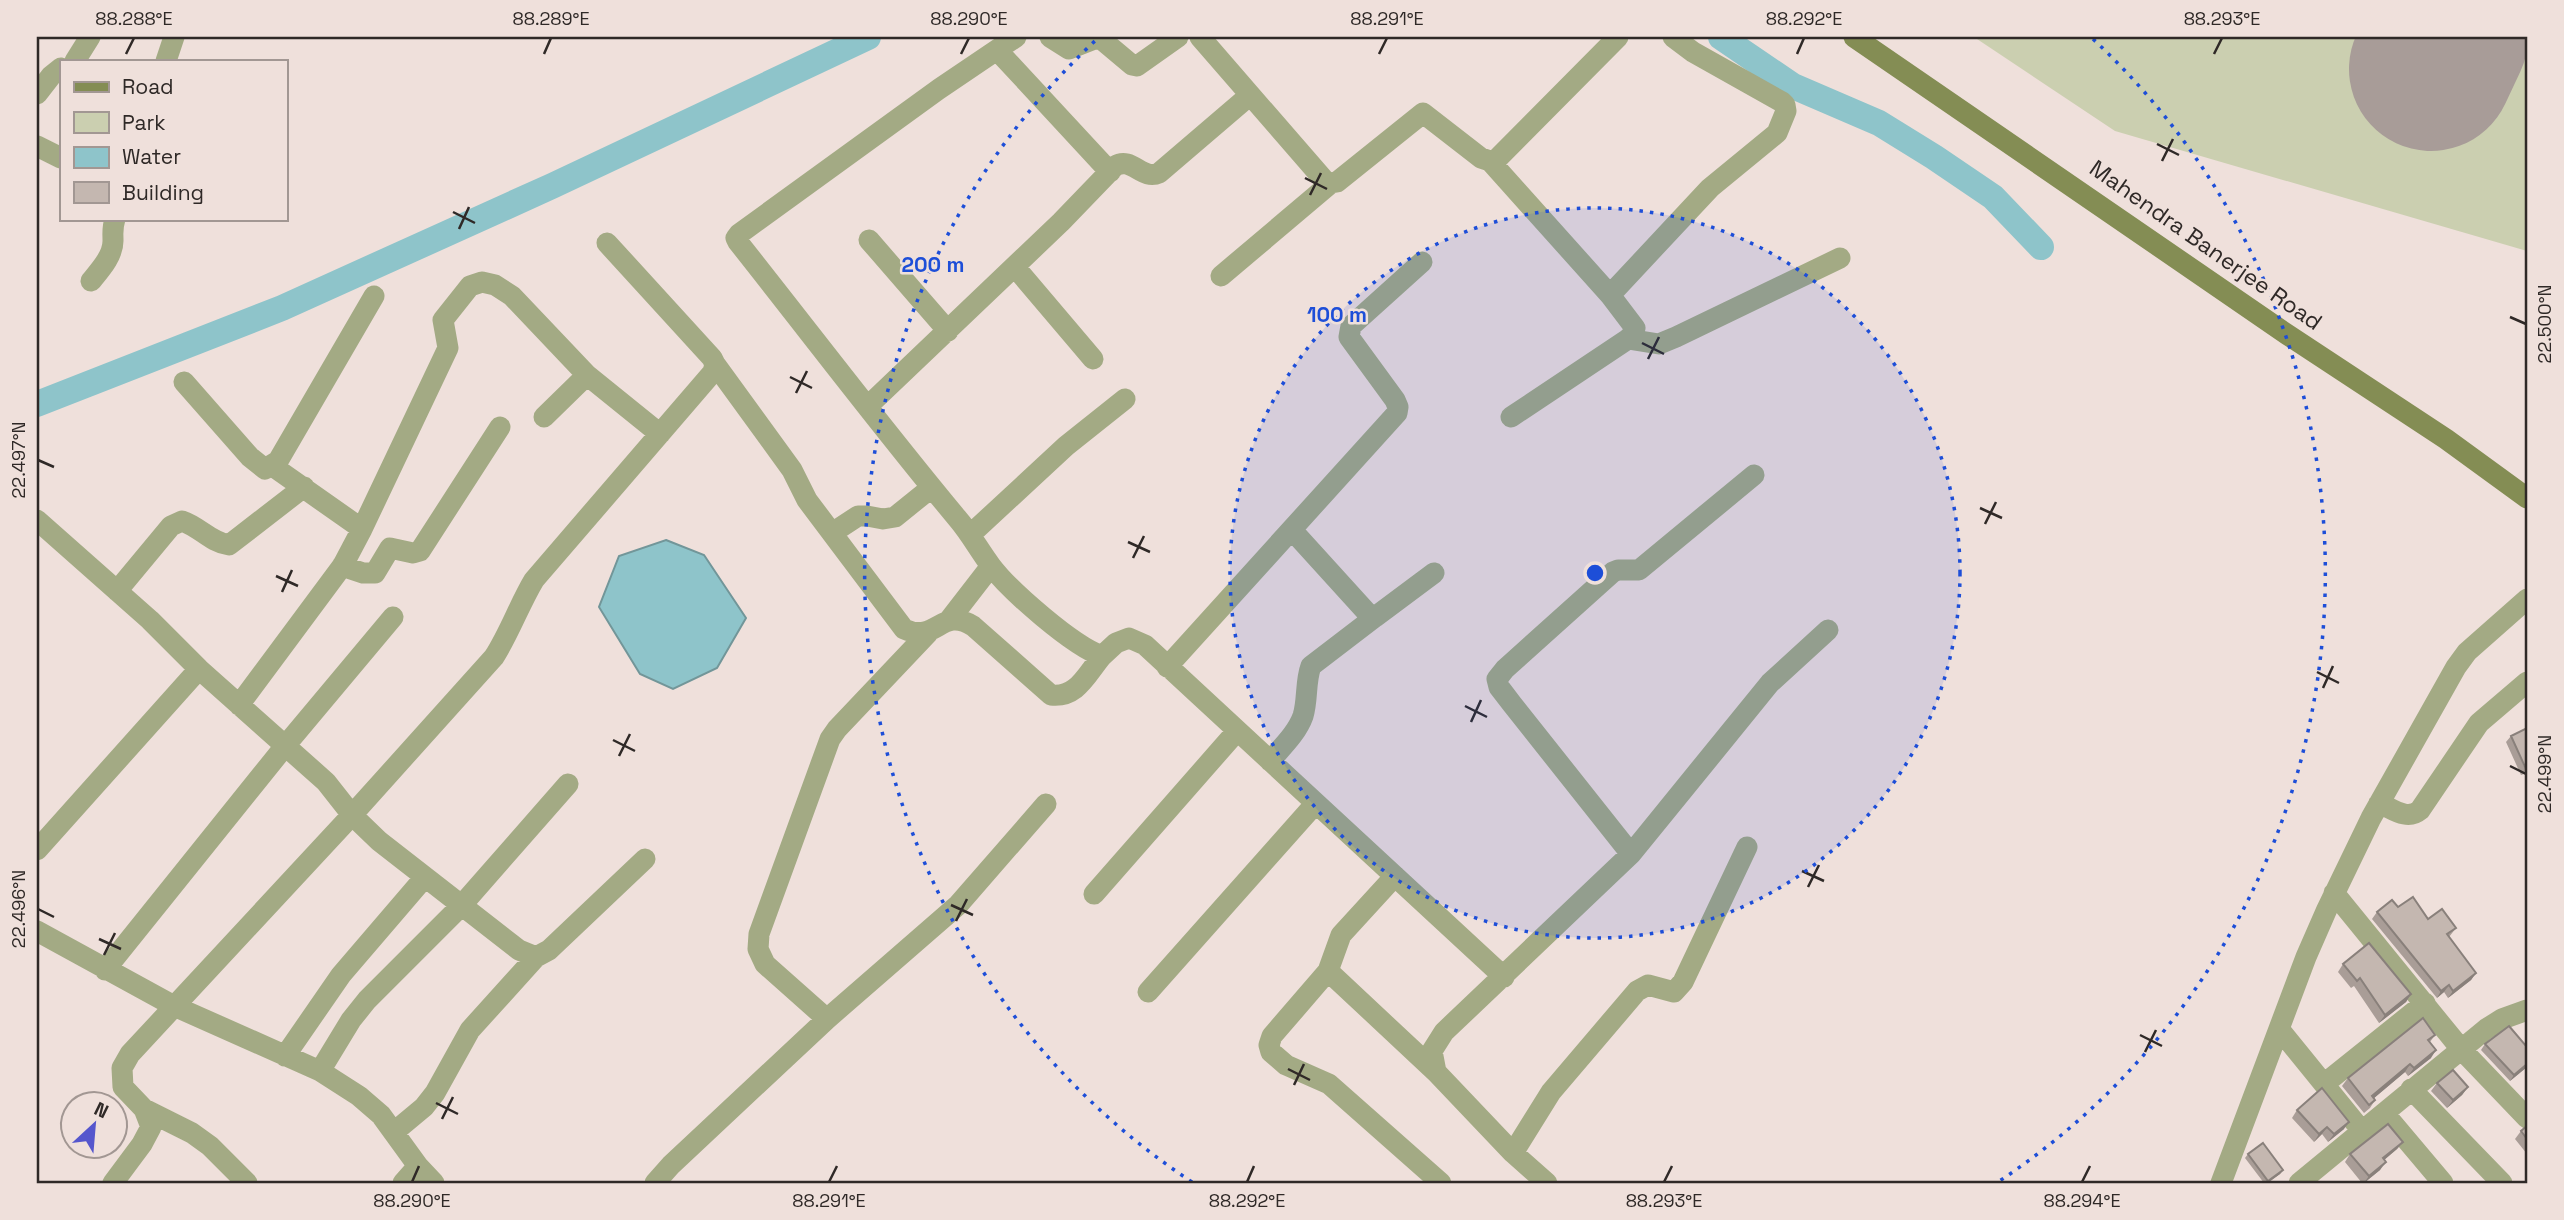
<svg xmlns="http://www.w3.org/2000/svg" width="2564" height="1220" font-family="'Space Grotesk',sans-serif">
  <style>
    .green { fill: #cbcfb0 }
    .water { fill: #8ec4ca; stroke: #729699; stroke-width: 2 }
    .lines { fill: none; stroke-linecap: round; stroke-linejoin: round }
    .canal { stroke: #8ec4ca; stroke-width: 26 }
    .runway { stroke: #a89c98; stroke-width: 164 }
    .street { stroke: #a3aa84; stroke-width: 21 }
    .secondary { stroke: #848d54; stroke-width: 21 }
    .wall { fill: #a99d97 }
    .shaded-wall { fill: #89807b }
    .building { fill: #c4b7b0; stroke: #89807b; stroke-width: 2 }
    .ticks { fill: none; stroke: #2f2927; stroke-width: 2.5 }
    .ring { fill: none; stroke: #1d4ed8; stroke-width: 3.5; stroke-dasharray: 3.5 7 }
    .labels { text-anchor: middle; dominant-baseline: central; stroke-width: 5; stroke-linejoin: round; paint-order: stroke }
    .street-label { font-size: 23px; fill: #2f2927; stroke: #efe0db }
    .centre { fill: #1d4ed8; stroke: #efe0db; stroke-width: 3.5 }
    .ring-label { font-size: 21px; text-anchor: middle; font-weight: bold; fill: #1d4ed8; stroke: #efe0db; stroke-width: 5; stroke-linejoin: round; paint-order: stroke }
    .neatline { fill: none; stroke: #2f2927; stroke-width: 2.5 }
    .ticks-label { font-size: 18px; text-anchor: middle; fill: #2f2927 }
  </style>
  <rect width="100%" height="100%" fill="#efe0db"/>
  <path class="green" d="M 1974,37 L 2405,37 L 2396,58 L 2489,101 L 2518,37 L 2527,37 L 2527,251 L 2115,131 Z"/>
  <path class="water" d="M 666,540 L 704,555 L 746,618 L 717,668 L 673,689 L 640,674 L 599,607 L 619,556 Z"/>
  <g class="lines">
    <path class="canal" d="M 1721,37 L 1793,86 L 1879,123 L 1934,157 L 1993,197 L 2041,247
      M 37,404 L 282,308 L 552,186 L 868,37"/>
    <path class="runway" d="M 2431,69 L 2446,37"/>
    <path class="street" d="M 1016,37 L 939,89 L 739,234 L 736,238 L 738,242 C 811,334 882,428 957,518 C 970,533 979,550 991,566 C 1010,591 1073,646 1102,656 L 1116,643 L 1129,638 L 1145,645 L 1504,977
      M 1050,37 L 1069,49 L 1097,38 L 1101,39 L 1132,65 L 1137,66 L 1178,37
      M 1200,37 L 1325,181 L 1331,183 L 1337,182 L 1423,113 L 1481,158 L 1490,161 L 1496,160 L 1618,37
      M 997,50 L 1110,172
      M 75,61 L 90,37
      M 166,61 L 174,37
      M 37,94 L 51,76 L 61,68
      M 37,146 L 61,158
      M 1490,161 L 1610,295 L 1635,328 L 1633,334 L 1628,339 L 1511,417
      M 869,240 L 948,331
      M 1015,267 L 1093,359
      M 1221,276 L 1331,183
      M 91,281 C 100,270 113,256 113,241 C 113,232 112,228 115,219
      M 1610,295 L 1710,188 L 1777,133 L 1786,111 L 1785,105 L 1782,102 L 1693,52 L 1673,37
      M 1628,339 L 1659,344 L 1676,337 L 1840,258
      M 715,364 L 792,470 L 807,500 L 904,629 C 938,644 940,606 973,626 L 1051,695 C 1077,698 1086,675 1102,656
      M 184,382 L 250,457 L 265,469 L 278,461 L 374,296
      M 868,406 L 1061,222 L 1115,166 C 1132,156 1142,181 1159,173 L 1249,96
      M 544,417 L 587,375
      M 271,465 L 362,529 L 448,348 L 443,320 L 470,286 L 482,282 L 495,285 L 512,296 L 587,375 L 660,434
      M 37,520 L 150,620 L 199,669 L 326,782 L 352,815 L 379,841 L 519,950 L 536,957 L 549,950 L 645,859
      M 1292,530 L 1371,617 L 1375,617 L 1434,573
      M 832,533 L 858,516 L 867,516 L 883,519 L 895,517 L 931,488
      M 971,534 L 1066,446 L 1125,399
      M 342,566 L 363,573 L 375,573 L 390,548 L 413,553 L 420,551 L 500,427
      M 117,591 L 171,526 L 182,521 C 200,527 210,542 229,545 L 304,487
      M 950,619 L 991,566
      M 1167,667 L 1397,413 L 1398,407 L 1395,400 L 1349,337 L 1351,326 L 1422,262
      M 239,705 L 343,565 L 362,529
      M 1270,761 C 1282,747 1297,733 1303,716 C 1308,700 1305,682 1311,666 L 1375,617
      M 2379,803 C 2393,809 2407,821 2420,810 L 2479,723 L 2527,682
      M 37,850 L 199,669
      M 1631,854 L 1512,704 L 1499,687 L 1497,679 L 1505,669 L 1613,572 L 1618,570 L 1639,570 L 1754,475
      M 1395,876 L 1341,935 L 1328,971 L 1436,1072
      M 2334,893 L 2461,1049 L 2527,1118
      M 1094,894 L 1237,731
      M 37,931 L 174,1006 L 320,1071 L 359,1096 L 381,1115 L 418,1166 L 434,1183
      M 105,970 L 285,746 L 393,617
      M 1328,971 L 1272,1036 L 1269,1045 L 1271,1052 L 1286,1065 L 1329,1084 L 1441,1183
      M 1148,992 L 1316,803
      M 827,1019 L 765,964 L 758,949 L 759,934 L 830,739 L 837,729 L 928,633
      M 2280,1030 L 2362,1131
      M 285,1056 L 341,975 L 425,877
      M 320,1071 L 351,1020 L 367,1000 L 461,906 L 568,784
      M 2324,1084 L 2425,1003
      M 2411,1089 L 2502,1183
      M 144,1109 L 192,1133 L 210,1146 L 247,1183
      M 2384,1113 L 2443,1183
      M 394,1132 L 424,1107 L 435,1093 L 470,1030 L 536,957
      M 1513,1153 L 1551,1092 L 1637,991 L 1648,985 L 1674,992 L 1683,982 L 1747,847
      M 113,1183 L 142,1144 L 151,1127 L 144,1109 L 123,1087 L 122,1068 L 130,1054 L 352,815 L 494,657 C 510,632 519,605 534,580 L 713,372 L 715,364 L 712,358 L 607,243
      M 403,1183 L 418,1166
      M 655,1183 L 671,1165 L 827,1019 L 958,905 L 1046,804
      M 1547,1183 L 1513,1153 L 1436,1072 L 1432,1051 L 1444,1032 L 1631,854 L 1770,683 L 1828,630
      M 2221,1183 L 2306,957 L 2327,909 L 2371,818 L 2456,667 L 2467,652 L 2527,599
      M 2299,1183 L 2486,1029 L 2502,1019 L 2527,1010"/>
    <path class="secondary" d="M 1854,37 L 2288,335 L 2446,439 L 2527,498"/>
  </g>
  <path class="wall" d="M 2511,736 L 2527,773 L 2521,775 L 2506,742 Z
    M 2398,907 L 2428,919 L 2456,928 L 2449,937 L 2476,973 L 2471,980 L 2448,998 L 2444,992 L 2437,998 L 2372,919 L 2377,912 Z
    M 2343,964 L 2411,994 L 2406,1002 L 2379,1023 L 2354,986 L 2351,988 L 2338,972 Z
    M 2435,1035 L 2430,1042 L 2431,1058 L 2408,1076 L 2405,1072 L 2374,1098 L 2375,1100 L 2370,1108 L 2364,1113 L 2342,1086 L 2348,1078 Z
    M 2485,1044 L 2527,1067 L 2510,1081 L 2481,1050 Z
    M 2437,1083 L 2468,1087 L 2462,1095 L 2447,1108 L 2431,1091 Z
    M 2297,1110 L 2344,1129 L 2328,1142 L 2322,1134 L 2314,1142 L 2292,1118 Z
    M 2527,1126 L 2527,1154 L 2515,1139 L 2521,1131 Z
    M 2403,1142 L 2397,1149 L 2384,1160 L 2380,1170 L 2364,1183 L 2362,1183 L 2345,1162 L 2350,1154 Z
    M 2248,1154 L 2283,1170 L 2280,1174 L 2268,1183 L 2264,1183 L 2245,1158 Z"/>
  <path class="shaded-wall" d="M 2476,973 L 2471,980 L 2448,998 L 2453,991 Z
    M 2449,985 L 2444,992 L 2437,998 L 2441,991 Z
    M 2411,994 L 2406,1002 L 2379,1023 L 2385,1015 Z
    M 2436,1050 L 2431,1058 L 2408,1076 L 2414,1068 Z
    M 2410,1064 L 2405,1072 L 2367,1104 L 2372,1096 Z
    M 2527,1064 L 2527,1067 L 2510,1081 L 2514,1075 Z
    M 2468,1087 L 2462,1095 L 2447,1108 L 2453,1100 Z
    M 2349,1122 L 2344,1129 L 2328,1142 L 2334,1134 Z
    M 2327,1127 L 2322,1134 L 2314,1142 L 2319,1134 Z
    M 2403,1142 L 2397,1149 L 2377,1166 L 2383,1158 Z
    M 2386,1162 L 2380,1170 L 2364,1183 L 2369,1176 Z
    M 2283,1170 L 2280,1174 L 2267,1183 L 2268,1181 Z"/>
  <path class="building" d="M 2527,728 L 2527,768 L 2526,769 L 2511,736 Z
    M 2413,897 L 2428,919 L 2442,909 L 2456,928 L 2447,934 L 2476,973 L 2453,991 L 2449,985 L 2441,991 L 2377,912 L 2392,900 L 2398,907 Z
    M 2369,943 L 2411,994 L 2385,1015 L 2360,978 L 2357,981 L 2343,964 Z
    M 2423,1018 L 2435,1035 L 2428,1040 L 2436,1050 L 2414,1068 L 2410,1064 L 2372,1096 L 2375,1100 L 2369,1105 L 2348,1078 Z
    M 2509,1026 L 2527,1047 L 2527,1064 L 2514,1075 L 2485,1044 Z
    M 2453,1070 L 2468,1087 L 2453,1100 L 2437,1083 Z
    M 2322,1088 L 2349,1122 L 2334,1134 L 2327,1127 L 2319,1134 L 2297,1110 Z
    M 2388,1124 L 2403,1142 L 2383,1158 L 2386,1162 L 2369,1176 L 2350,1154 Z
    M 2527,1126 L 2527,1139 L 2521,1131 Z
    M 2263,1143 L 2283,1170 L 2268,1181 L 2248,1154 Z"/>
  <path class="ticks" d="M 126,54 L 134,38M 544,54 L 551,38M 961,54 L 969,38M 1379,54 L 1387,38M 1797,54 L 1804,38M 2214,54 L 2222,38M 2157,144 L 2179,155M 2162,161 L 2173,139M 1305,178 L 1327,189M 1310,195 L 1321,173M 453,212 L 475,223M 459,229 L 469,207M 2510,317 L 2526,324M 1642,343 L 1664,354M 1648,359 L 1659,337M 790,377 L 812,388M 796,393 L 807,371M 38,460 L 54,467M 1980,508 L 2002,518M 1985,524 L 1996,502M 1128,542 L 1150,552M 1133,558 L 1144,536M 276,576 L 298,586M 282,592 L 292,570M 2317,672 L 2339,683M 2323,688 L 2333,666M 1465,706 L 1487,717M 1471,722 L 1481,700M 613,740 L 635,751M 619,756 L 630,734M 2510,766 L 2526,774M 1802,871 L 1824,881M 1808,887 L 1819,865M 951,905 L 973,915M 38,909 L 54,917M 956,921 L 967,899M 99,939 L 121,949M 104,955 L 115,933M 2140,1035 L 2162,1046M 2145,1052 L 2156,1030M 1288,1069 L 1310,1080M 1294,1085 L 1304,1064M 436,1103 L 458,1114M 442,1119 L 453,1097M 412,1182 L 419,1166M 829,1182 L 837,1166M 1247,1182 L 1254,1166M 1664,1182 L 1672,1166M 2082,1182 L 2090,1166"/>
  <circle cx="1595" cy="573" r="365" fill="#1d4ed8" fill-opacity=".12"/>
  <g class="ring">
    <circle cx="1595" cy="573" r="365"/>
    <path d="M1192 1182A730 730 0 0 1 1097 39M2093 39A730 730 0 0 1 1998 1182"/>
  </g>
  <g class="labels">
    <g class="street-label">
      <text transform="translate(2206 245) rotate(35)">Mahendra Banerjee Road</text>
    </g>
  </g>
  <circle cx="1595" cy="573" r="10" class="centre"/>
  <g class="ring-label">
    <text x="933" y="272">200 m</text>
    <text x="1337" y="322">100 m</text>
  </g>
  <rect width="2564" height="1220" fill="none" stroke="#efe0db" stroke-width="77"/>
  <rect x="60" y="60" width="228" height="161" fill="#efe0db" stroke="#a29793" stroke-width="2"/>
  <rect x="74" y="82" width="35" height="10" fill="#848d54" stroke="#a29793" stroke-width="2"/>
  <text x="122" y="94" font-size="21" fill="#2f2927">Road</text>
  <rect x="74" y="112" width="35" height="21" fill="#cbcfb0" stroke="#a29793" stroke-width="2"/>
  <text x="122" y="130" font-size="21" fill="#2f2927">Park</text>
  <rect x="74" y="147" width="35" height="21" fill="#8ec4ca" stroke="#a29793" stroke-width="2"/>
  <text x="122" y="164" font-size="21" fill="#2f2927">Water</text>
  <rect x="74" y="182" width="35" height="21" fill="#c4b7b0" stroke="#a29793" stroke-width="2"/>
  <text x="122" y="200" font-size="21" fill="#2f2927">Building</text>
  <g transform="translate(94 1125) rotate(26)"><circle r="33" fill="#efe0db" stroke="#a29793" stroke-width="2"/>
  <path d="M0-5L12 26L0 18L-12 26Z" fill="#5556cd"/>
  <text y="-10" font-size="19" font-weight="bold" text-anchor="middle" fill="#2f2927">N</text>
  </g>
  <rect x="38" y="38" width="2488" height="1144" class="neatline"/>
  <g class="ticks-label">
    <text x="134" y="25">88.288°E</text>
    <text x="551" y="25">88.289°E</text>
    <text x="969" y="25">88.290°E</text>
    <text x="1387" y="25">88.291°E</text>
    <text x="1804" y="25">88.292°E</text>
    <text x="2222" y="25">88.293°E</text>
    <text transform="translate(2545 324) rotate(-90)" y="6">22.500°N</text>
    <text transform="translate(19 460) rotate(-90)" y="6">22.497°N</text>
    <text transform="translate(2545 774) rotate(-90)" y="6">22.499°N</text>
    <text transform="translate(19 909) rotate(-90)" y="6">22.496°N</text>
    <text x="412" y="1207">88.290°E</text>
    <text x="829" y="1207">88.291°E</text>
    <text x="1247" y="1207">88.292°E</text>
    <text x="1664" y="1207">88.293°E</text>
    <text x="2082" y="1207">88.294°E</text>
  </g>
</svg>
